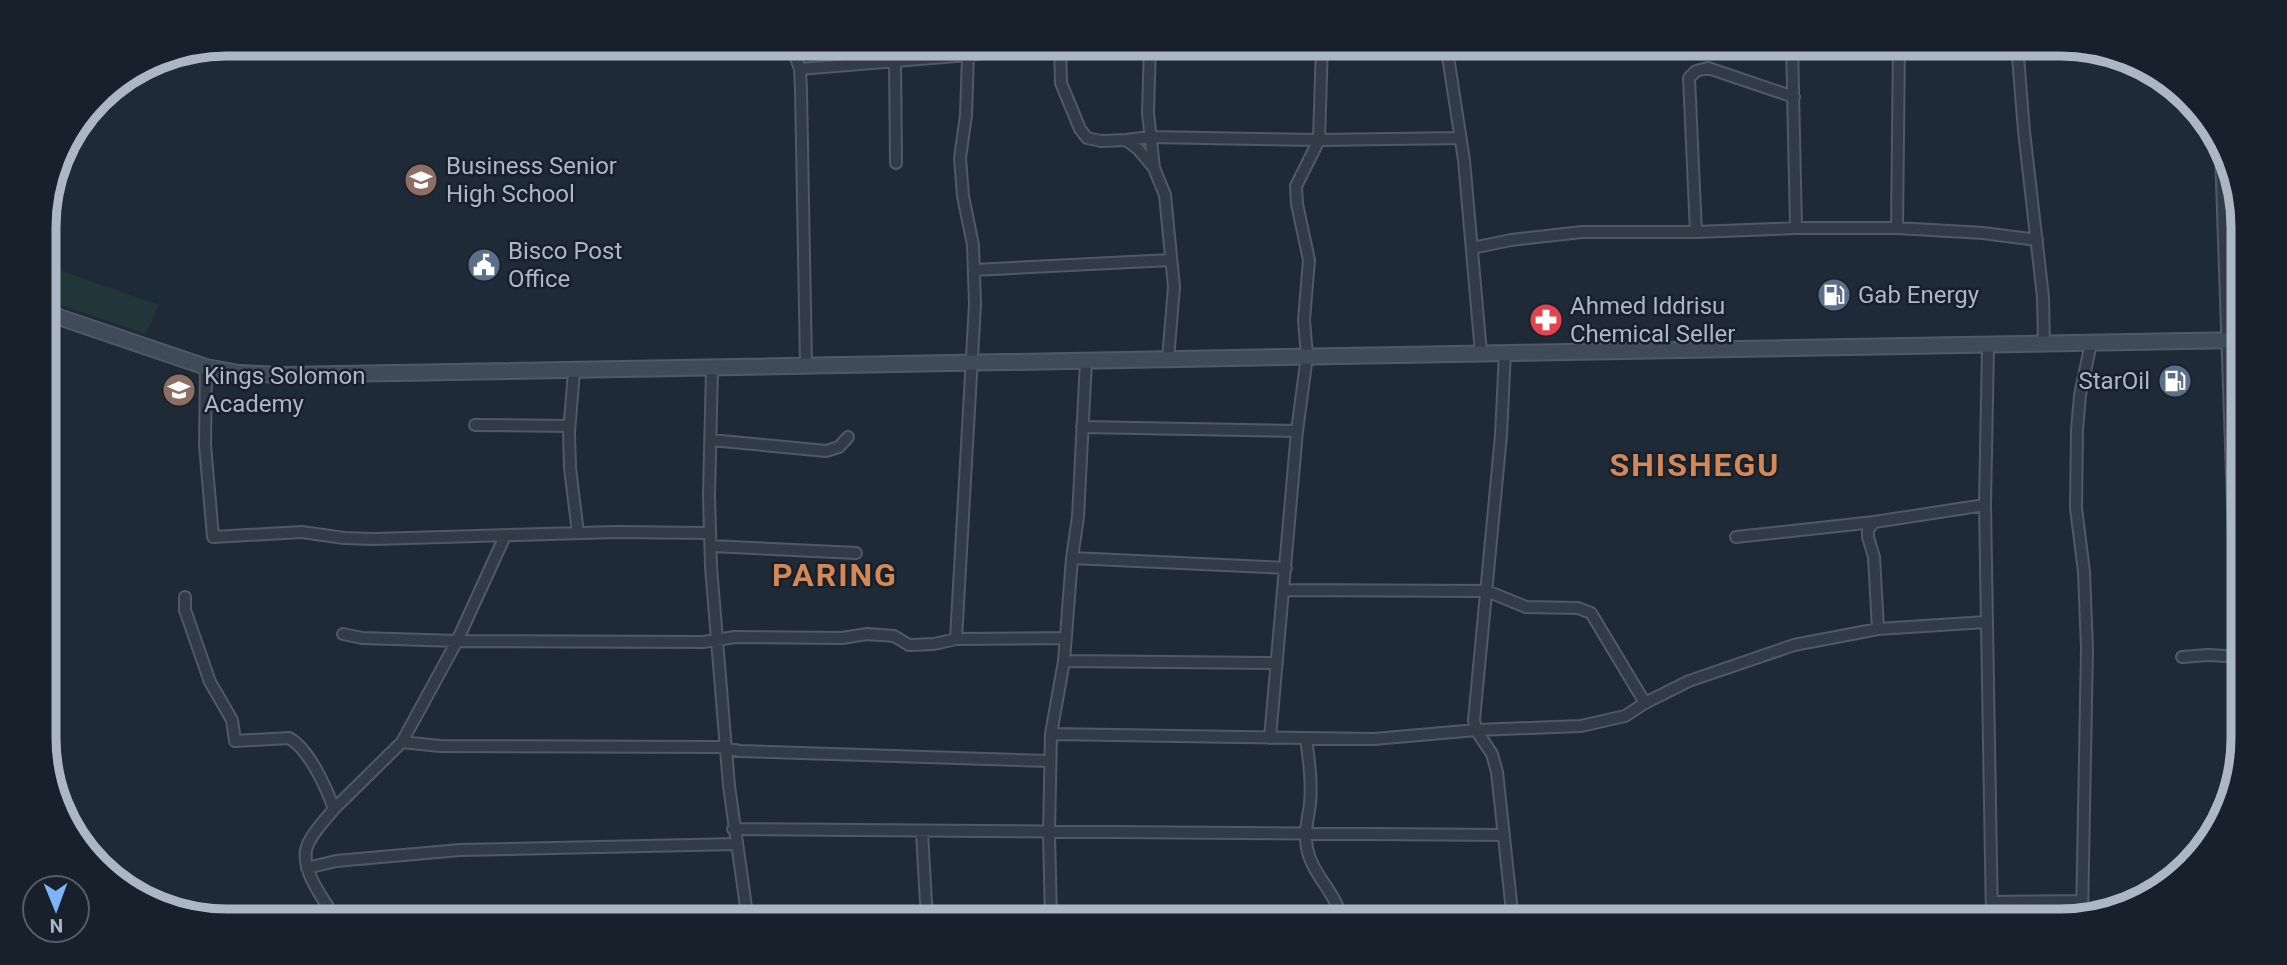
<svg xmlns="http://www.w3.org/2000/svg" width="2287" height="965" font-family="Roboto,sans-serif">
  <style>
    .green { fill: #213638 }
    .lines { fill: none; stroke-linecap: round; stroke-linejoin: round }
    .minor-casing { stroke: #505a65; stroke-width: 14 }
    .secondary-casing { stroke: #505a65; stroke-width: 18 }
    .minor { stroke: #323c47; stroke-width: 10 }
    .secondary { stroke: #404b5a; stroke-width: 14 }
    .labels { text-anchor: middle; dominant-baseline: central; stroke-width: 5; stroke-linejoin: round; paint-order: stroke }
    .poi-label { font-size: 24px; fill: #acb7c4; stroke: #18212b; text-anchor: start }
    .district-label { font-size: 32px; font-weight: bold; letter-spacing: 2px; fill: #d58756; stroke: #18212b }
    .rim { fill: none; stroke: #acb7c4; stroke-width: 9 }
  </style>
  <rect width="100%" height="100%" fill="#1f2a37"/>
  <path class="green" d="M 44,265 L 159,305 L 146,334 L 44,299 Z"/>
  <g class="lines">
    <defs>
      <path id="minor" d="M 791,44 L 800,69 L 801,90 L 806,365
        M 1060,44 L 1061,83 L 1080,129 L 1087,138 L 1101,141 L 1126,140 L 1138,149 L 1154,168 L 1165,195 L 1174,287 L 1168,359
        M 1150,44 L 1148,113 L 1154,168
        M 1446,44 L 1464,160 L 1481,353
        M 1792,44 L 1796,228
        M 2017,44 L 2024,131 L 2043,297 L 2044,344
        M 1448,59 L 1463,44
        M 895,60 L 896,163
        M 800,69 L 968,55 L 1058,44
        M 1126,140 L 1150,137 L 1319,140 L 1460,138
        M 2221,153 L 2234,533 L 2243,540
        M 2224,204 L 2240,198
        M 1897,228 L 1899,44
        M 1696,232 L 1689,78 L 1696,71 L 1708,68 L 1794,97
        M 1472,248 L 1511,240 L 1582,232 L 1696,232 L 1796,228 L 1897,228 L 1983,233 L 2037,240
        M 974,270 L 1170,260
        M 1988,346 L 1985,505 L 1992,921
        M 1505,352 L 1501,435 L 1474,720 L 1476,730 L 1492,754 L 1497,772 L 1513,921
        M 206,367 L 205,445 L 213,537 L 302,532 L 344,538 L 374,539 L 616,532 L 710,533
        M 712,369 L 709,495 L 711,567 L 729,786 L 748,921
        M 574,372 L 569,432 L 570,468 L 578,533
        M 475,425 L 569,426
        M 1082,427 L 1297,431
        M 711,440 L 826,451 L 839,447 L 848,437
        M 2234,533 L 2241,656
        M 1736,537 L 1874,522
        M 711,546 L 856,553
        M 1072,558 L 1286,568
        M 1284,590 L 1487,591 L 1526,607 L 1578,608 L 1591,613 L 1645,703
        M 185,597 L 185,610 L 210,682 L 232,720 L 235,741 L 289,738 C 309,749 326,787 334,809 C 325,820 309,836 306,850 C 302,874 326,902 337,921
        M 1878,629 L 1874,557 L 1868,537 L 1868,530 L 1874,522 L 1985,505
        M 343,634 L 362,638 L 457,641 L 703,642 L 735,637 L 842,638 L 867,634 L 894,636 L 909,645 L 934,644 L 956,639 L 1066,638
        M 956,639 L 975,304 L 973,245 L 963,196 L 960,158 L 966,115 L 968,55
        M 2182,657 L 2208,655 L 2243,657
        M 1064,661 L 1277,663
        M 1051,734 L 1374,739 L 1476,730 L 1581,726 L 1625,716 L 1645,703 L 1689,681 L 1794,645 L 1878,629 L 1986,622
        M 1270,738 L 1297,431 L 1307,356 L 1304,320 L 1309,260 L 1297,204 L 1296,186 L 1319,140 L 1322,44
        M 1306,739 C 1309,760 1312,782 1310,804 C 1308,819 1304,832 1307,848 C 1312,875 1337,893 1342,921
        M 402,742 L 440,746 L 719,747 L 740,751 L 1050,761
        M 334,809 L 402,742 L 457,641 L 505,536
        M 733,829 L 1504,835
        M 922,832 L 927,921
        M 307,868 L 336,861 L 460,850 L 736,844
        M 1992,902 L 2081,901
        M 2082,918 L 2087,649 L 2084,572 L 2076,508 L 2077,430 L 2080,395 L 2091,343
        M 1051,921 L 1049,833 L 1051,734 L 1064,661 L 1072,558 L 1078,517 L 1086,361"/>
      <path id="secondary" d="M 44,312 L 206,367 L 239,373 L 282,375 L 2242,340"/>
    </defs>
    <use href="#minor" class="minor-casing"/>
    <use href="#secondary" class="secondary-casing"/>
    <use href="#minor" class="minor"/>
    <use href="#secondary" class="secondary"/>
  </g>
  <defs>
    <symbol id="school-disc" viewBox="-11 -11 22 22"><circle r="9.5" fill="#8d6e63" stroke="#18212b"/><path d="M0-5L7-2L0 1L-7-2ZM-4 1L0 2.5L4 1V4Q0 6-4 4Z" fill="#fff"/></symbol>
    <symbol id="civic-disc" viewBox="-11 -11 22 22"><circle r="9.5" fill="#5c6f8a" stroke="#18212b"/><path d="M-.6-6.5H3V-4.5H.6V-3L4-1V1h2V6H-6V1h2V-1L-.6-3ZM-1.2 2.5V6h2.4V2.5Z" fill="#fff"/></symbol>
    <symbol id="fuel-disc" viewBox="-11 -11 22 22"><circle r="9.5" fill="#5c6f8a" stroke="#18212b"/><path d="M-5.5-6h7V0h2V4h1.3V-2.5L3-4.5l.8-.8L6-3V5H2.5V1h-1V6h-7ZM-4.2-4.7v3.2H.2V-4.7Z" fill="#fff"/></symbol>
    <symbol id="pharmacy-disc" viewBox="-11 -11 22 22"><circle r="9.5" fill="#e0444e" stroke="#18212b"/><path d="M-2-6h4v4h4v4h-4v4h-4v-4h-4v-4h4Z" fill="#fff"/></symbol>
  </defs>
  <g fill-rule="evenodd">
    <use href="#school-disc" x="402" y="161" width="38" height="38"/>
    <use href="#civic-disc" x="465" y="246" width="38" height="38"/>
    <use href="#fuel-disc" x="1815" y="276" width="38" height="38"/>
    <use href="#pharmacy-disc" x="1527" y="301" width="38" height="38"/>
    <use href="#fuel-disc" x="2156" y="362" width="38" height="38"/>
    <use href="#school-disc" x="160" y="371" width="38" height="38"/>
  </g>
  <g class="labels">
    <g class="poi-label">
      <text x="446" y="166">Business Senior<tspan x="446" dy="28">High School</tspan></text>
      <text x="508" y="251">Bisco Post<tspan x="508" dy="28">Office</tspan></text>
      <text x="1858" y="295">Gab Energy</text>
      <text x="1570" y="306">Ahmed Iddrisu<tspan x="1570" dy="28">Chemical Seller</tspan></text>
      <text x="204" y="376">Kings Solomon<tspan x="204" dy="28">Academy</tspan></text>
      <text x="2150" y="381" text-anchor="end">StarOil</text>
    </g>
    <g class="district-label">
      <text x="1695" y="465">SHISHEGU</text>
      <text x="835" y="575">PARING</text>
    </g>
  </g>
  <path d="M0 0H2287V965H0ZM227 56H2060A171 171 0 0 1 2231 227V738A171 171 0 0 1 2060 909H227A171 171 0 0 1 56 738V227A171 171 0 0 1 227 56Z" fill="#18212b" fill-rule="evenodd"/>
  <path class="rim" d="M227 56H2060A171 171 0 0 1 2231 227V738A171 171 0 0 1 2060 909H227A171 171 0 0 1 56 738V227A171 171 0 0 1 227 56Z"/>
  <g transform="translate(56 909) rotate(179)"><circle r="33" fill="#18212b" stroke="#535d68" stroke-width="2"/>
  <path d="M0-5L12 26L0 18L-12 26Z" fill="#7cb3fa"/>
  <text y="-10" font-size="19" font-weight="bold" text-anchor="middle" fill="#acb7c4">N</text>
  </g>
</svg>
